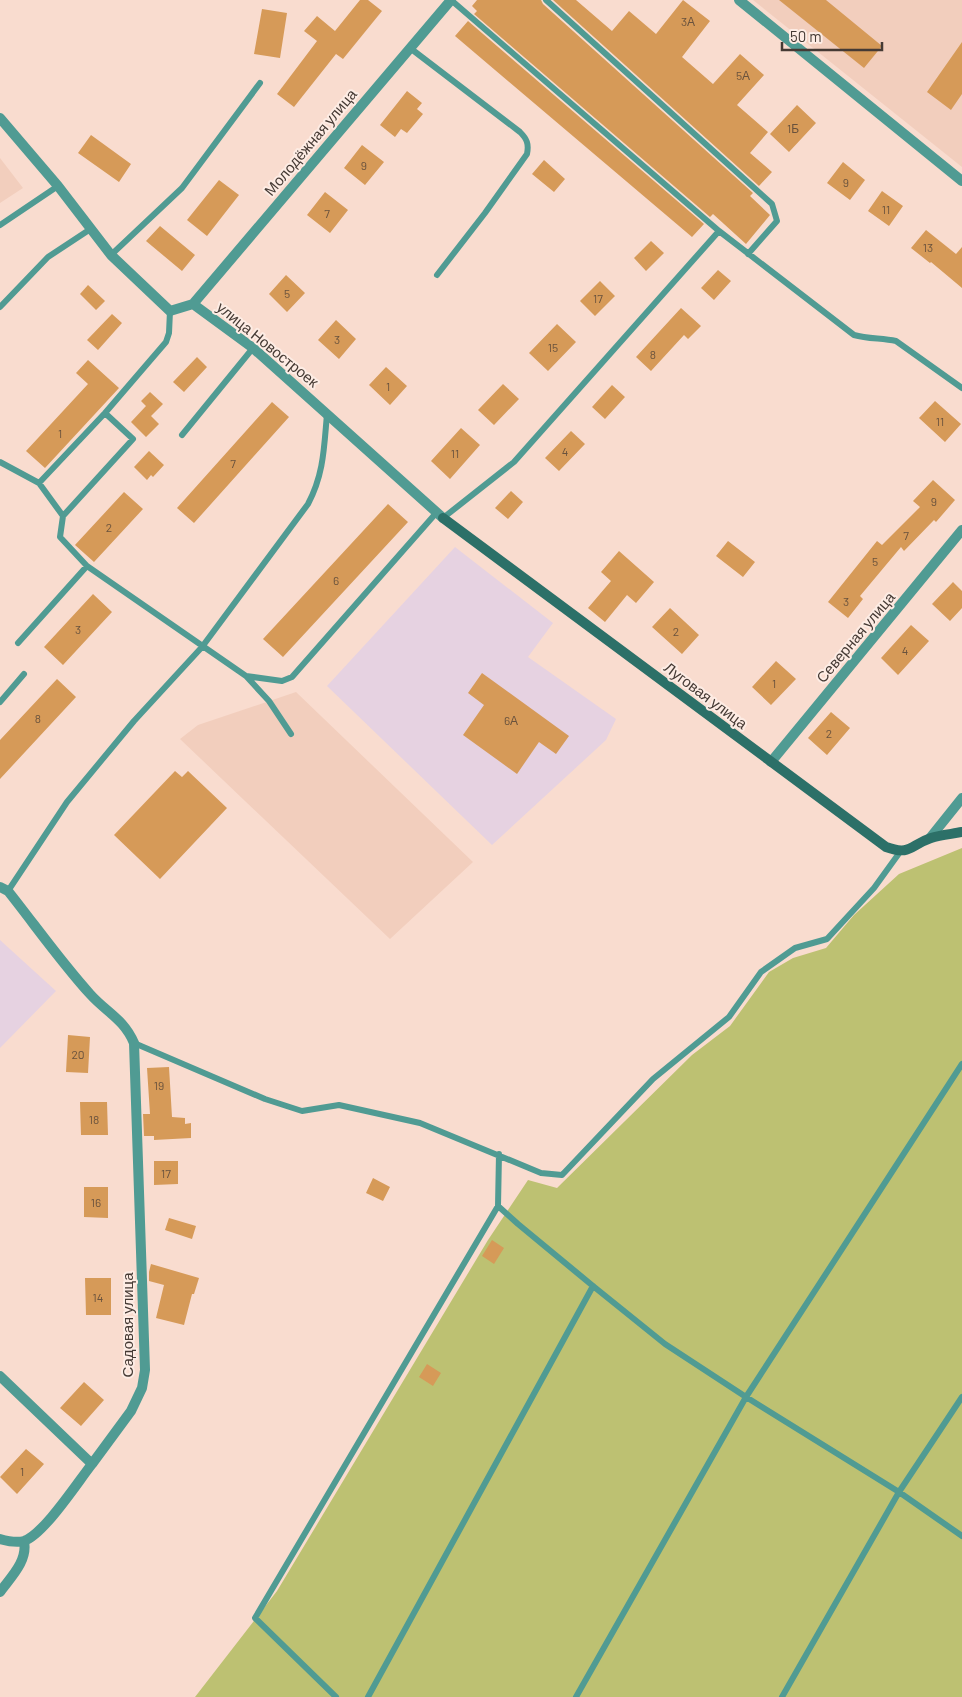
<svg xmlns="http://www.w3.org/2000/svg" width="962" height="1697" font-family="Barlow,sans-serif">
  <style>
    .built { fill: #f2cebd }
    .education { fill: #e6d2e1 }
    .green { fill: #bdc172 }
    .building { fill: #d69a58 }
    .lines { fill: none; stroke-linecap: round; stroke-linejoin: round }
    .lane { stroke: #509b93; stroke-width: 6 }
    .street { stroke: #509b93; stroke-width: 10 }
    .secondary { stroke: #2c7068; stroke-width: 10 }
    .labels { text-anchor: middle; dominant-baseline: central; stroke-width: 4; stroke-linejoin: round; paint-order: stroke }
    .number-label { font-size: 12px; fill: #69523d }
    .street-label { font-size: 15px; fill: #453a34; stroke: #fdece4 }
  </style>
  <rect width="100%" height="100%" fill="#f9dccf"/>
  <path class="built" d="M 753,0 L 962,0 L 962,167 Z
    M 0,158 L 23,188 L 0,203 Z
    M 296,692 L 473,862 L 390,939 L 180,739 L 198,725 Z"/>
  <path class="education" d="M 455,547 L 553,623 L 528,657 L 616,719 L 606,740 L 492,845 L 327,686 Z
    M 0,940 L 56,991 L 0,1048 Z"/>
  <path class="green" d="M 962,848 L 962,1697 L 195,1697 L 277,1591 L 488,1240 L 528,1180 L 557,1188 L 692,1055 L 730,1026 L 769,972 L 793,958 L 826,948 L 854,915 L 899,874 Z"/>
  <path class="building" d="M 360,0 L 368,0 L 382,11 L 343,59 L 336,54 L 294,107 L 277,94 L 317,41 L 304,31 L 317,16 L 335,31 Z
    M 477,0 L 541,0 L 543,4 L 753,193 L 750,196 L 770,215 L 746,244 L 713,214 L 710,217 L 474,14 L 477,11 L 472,6 Z
    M 553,0 L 576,0 L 612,31 L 629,11 L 656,34 L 683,0 L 710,21 L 682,57 L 713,84 L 740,54 L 764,75 L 737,105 L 768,132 L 750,153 L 772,172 L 759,186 Z
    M 779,0 L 826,0 L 882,46 L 864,68 Z
    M 262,9 L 287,13 L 280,58 L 254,54 Z
    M 468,21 L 704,224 L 692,237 L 455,36 Z
    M 962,42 L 962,94 L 951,110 L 927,92 Z
    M 407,91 L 422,103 L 417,109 L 423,114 L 407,133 L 401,129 L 395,137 L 380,125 Z
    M 797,105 L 816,123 L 789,152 L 770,134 Z
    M 91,135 L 131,164 L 119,182 L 78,153 Z
    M 362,145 L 384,162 L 365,185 L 344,168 Z
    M 544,160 L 565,179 L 554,192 L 532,174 Z
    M 843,162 L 865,180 L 850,200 L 827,183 Z
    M 219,180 L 239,195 L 207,236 L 187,220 Z
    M 882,191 L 903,206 L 889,226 L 868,211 Z
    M 325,192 L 348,210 L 330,233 L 307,215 Z
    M 160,226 L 195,255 L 182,271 L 146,241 Z
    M 926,230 L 956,254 L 962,247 L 962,288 L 931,262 L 930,263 L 911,248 Z
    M 651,241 L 664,253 L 646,271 L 634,258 Z
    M 718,270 L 731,281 L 714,300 L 701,288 Z
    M 286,275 L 305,293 L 287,312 L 269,294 Z
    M 600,281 L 615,296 L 595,316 L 580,301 Z
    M 88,285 L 105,301 L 96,310 L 80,294 Z
    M 681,308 L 701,326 L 688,339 L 684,335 L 651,371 L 636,357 Z
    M 112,314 L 122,323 L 98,350 L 87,340 Z
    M 336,320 L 356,339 L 339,359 L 318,340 Z
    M 557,324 L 576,342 L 548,371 L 529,353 Z
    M 197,357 L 207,367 L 184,392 L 173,382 Z
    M 88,360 L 119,388 L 45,468 L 26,451 L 88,384 L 76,373 Z
    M 386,367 L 407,386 L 390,405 L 369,385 Z
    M 503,384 L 519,399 L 494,425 L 478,410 Z
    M 612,385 L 625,397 L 605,419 L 592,407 Z
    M 150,392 L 163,404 L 151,416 L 159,424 L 146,437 L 131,422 L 146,406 L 141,401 Z
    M 935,401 L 961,424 L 945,442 L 919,418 Z
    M 272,402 L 289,417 L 194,523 L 177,508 Z
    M 461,428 L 480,445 L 450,479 L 431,461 Z
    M 571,431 L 585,444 L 559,471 L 545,458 Z
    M 149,451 L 164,465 L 153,477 L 151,475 L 147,480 L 134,467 Z
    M 933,480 L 955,500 L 936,522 L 934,520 L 904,551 L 901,547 L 860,596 L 863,599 L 848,618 L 828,602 L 877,541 L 882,545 L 920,507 L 913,501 Z
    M 511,491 L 523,502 L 508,519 L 495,508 Z
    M 124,492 L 143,509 L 94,562 L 75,545 Z
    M 388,504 L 408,522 L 283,657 L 263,639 Z
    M 728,541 L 755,562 L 743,577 L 716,556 Z
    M 619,551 L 654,582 L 636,603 L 627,595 L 605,622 L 588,608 L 611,581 L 601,572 Z
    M 953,582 L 962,591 L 962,608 L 950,621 L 932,604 Z
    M 93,594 L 112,612 L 63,665 L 44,647 Z
    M 670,608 L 699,635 L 682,654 L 652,627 Z
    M 911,625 L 929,641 L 898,675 L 881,658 Z
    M 776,661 L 796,679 L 771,705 L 752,687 Z
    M 482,673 L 569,736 L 556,754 L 539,742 L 517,774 L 463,735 L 484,705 L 468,693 Z
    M 57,679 L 76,697 L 0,779 L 0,740 Z
    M 831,712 L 850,728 L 827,755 L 808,738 Z
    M 175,771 L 182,777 L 188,771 L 227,808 L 160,879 L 114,835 Z
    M 68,1035 L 90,1037 L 88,1073 L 66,1072 Z
    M 169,1067 L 172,1117 L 185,1118 L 185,1124 L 191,1123 L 191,1138 L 154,1140 L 154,1136 L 144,1136 L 143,1114 L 150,1114 L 147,1068 Z
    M 80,1102 L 107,1102 L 108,1135 L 81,1135 Z
    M 154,1161 L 178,1161 L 178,1184 L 154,1185 Z
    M 373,1178 L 390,1187 L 383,1201 L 366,1193 Z
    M 84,1187 L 108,1187 L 108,1218 L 84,1217 Z
    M 169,1218 L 196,1226 L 192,1239 L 165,1230 Z
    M 492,1240 L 504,1248 L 494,1264 L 482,1256 Z
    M 151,1264 L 199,1278 L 194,1294 L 192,1294 L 184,1325 L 156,1318 L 164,1285 L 149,1281 L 149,1272 Z
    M 85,1278 L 111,1278 L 111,1315 L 86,1315 Z
    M 427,1364 L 441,1373 L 433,1386 L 419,1377 Z
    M 84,1382 L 104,1400 L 81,1426 L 60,1408 Z
    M 26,1449 L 44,1464 L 17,1494 L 0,1477 Z"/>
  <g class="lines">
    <path class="lane" d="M 451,0 L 719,231 L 854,335 C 868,339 882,338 896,341 L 962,388
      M 546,0 L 772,204 L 777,221 L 748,254
      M 410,48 L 520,132 C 527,139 529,144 527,154 L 485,213 L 437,275
      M 0,225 L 58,186
      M 111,255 L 182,188 L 260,83
      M 0,307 L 48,257 L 92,228
      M 182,435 L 253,348
      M 0,462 L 39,483 L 63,516 L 60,537 L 87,566 L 246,676 L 269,701 L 291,734
      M 39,483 L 105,413 L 166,342 L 169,333 L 170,311
      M 63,516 L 133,439 L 105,413
      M 443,518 L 514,462 L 719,231
      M 18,643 L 87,566
      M 246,676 L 282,681 L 292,677 L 437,512
      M 0,702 L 24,674
      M 8,891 L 67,802 L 134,721 L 202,647 L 308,504 C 324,474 324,447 327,414
      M 134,1043 L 265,1099 L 302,1111 L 339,1105 L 420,1123 L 541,1173 L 562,1175 L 653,1079 L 729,1017 L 761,972 L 795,948 L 827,939 L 874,888 L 900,852
      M 498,1206 L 518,1224 L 593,1286 L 665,1344 L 746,1397 L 899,1492 L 962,1536
      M 336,1697 L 255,1618 L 498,1206 L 499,1154
      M 368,1697 L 593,1286
      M 576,1697 L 746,1397 L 962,1064
      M 782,1697 L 899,1492 L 962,1397"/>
    <path class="street" d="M 739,0 L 962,181
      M 0,118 L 58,186 L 111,255 L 170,311 L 193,304 L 253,348 L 443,518
      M 193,304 L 451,0
      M 771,762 L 962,530
      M 930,838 L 962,798
      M 0,887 L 8,891 C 35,925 61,962 90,994 C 106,1012 124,1019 134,1043 L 145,1370 L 142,1388 L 131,1411 L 92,1464 L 0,1376
      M 0,1539 C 7,1541 16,1543 24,1541 C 44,1534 77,1483 92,1464
      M 0,1592 C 11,1577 28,1561 24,1541"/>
    <path class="secondary" d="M 443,518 L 886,847 C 911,856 910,845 931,838 C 940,835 952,834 962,832"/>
  </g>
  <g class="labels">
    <g class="number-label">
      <text x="688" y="21">3А</text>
      <text x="743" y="75">5А</text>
      <text x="793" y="128">1Б</text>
      <text x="364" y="165">9</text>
      <text x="846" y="182">9</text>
      <text x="886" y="209">11</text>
      <text x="327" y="213">7</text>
      <text x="928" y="247">13</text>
      <text x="287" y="293">5</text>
      <text x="598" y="298">17</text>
      <text x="337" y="339">3</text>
      <text x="553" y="347">15</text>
      <text x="653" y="354">8</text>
      <text x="388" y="386">1</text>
      <text x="940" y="421">11</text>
      <text x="60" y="433">1</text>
      <text x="565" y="451">4</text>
      <text x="455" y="453">11</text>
      <text x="233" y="463">7</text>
      <text x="934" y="501">9</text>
      <text x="109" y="527">2</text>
      <text x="906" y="535">7</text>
      <text x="875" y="561">5</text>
      <text x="336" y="580">6</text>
      <text x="846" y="601">3</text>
      <text x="78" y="629">3</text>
      <text x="676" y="631">2</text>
      <text x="905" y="650">4</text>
      <text x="774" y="683">1</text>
      <text x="38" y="718">8</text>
      <text x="511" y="720">6А</text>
      <text x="829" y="733">2</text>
      <text x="78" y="1054">20</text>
      <text x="159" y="1085">19</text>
      <text x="94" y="1119">18</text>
      <text x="166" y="1173">17</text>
      <text x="96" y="1202">16</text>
      <text x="98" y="1297">14</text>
      <text x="22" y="1471">1</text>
    </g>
    <g class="street-label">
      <text transform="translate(310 142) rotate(-50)">Молодёжная улица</text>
      <text transform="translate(268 344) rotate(39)">улица Новостроек</text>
      <text transform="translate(855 637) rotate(-50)">Северная улица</text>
      <text transform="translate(706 695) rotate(37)">Луговая улица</text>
      <text transform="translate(127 1325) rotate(-90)">Садовая улица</text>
    </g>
  </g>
  <path d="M782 42v8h100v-8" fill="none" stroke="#453a34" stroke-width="2.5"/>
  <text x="790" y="42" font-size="15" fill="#453a34" stroke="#fdece4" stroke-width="4" paint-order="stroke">50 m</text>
</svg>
